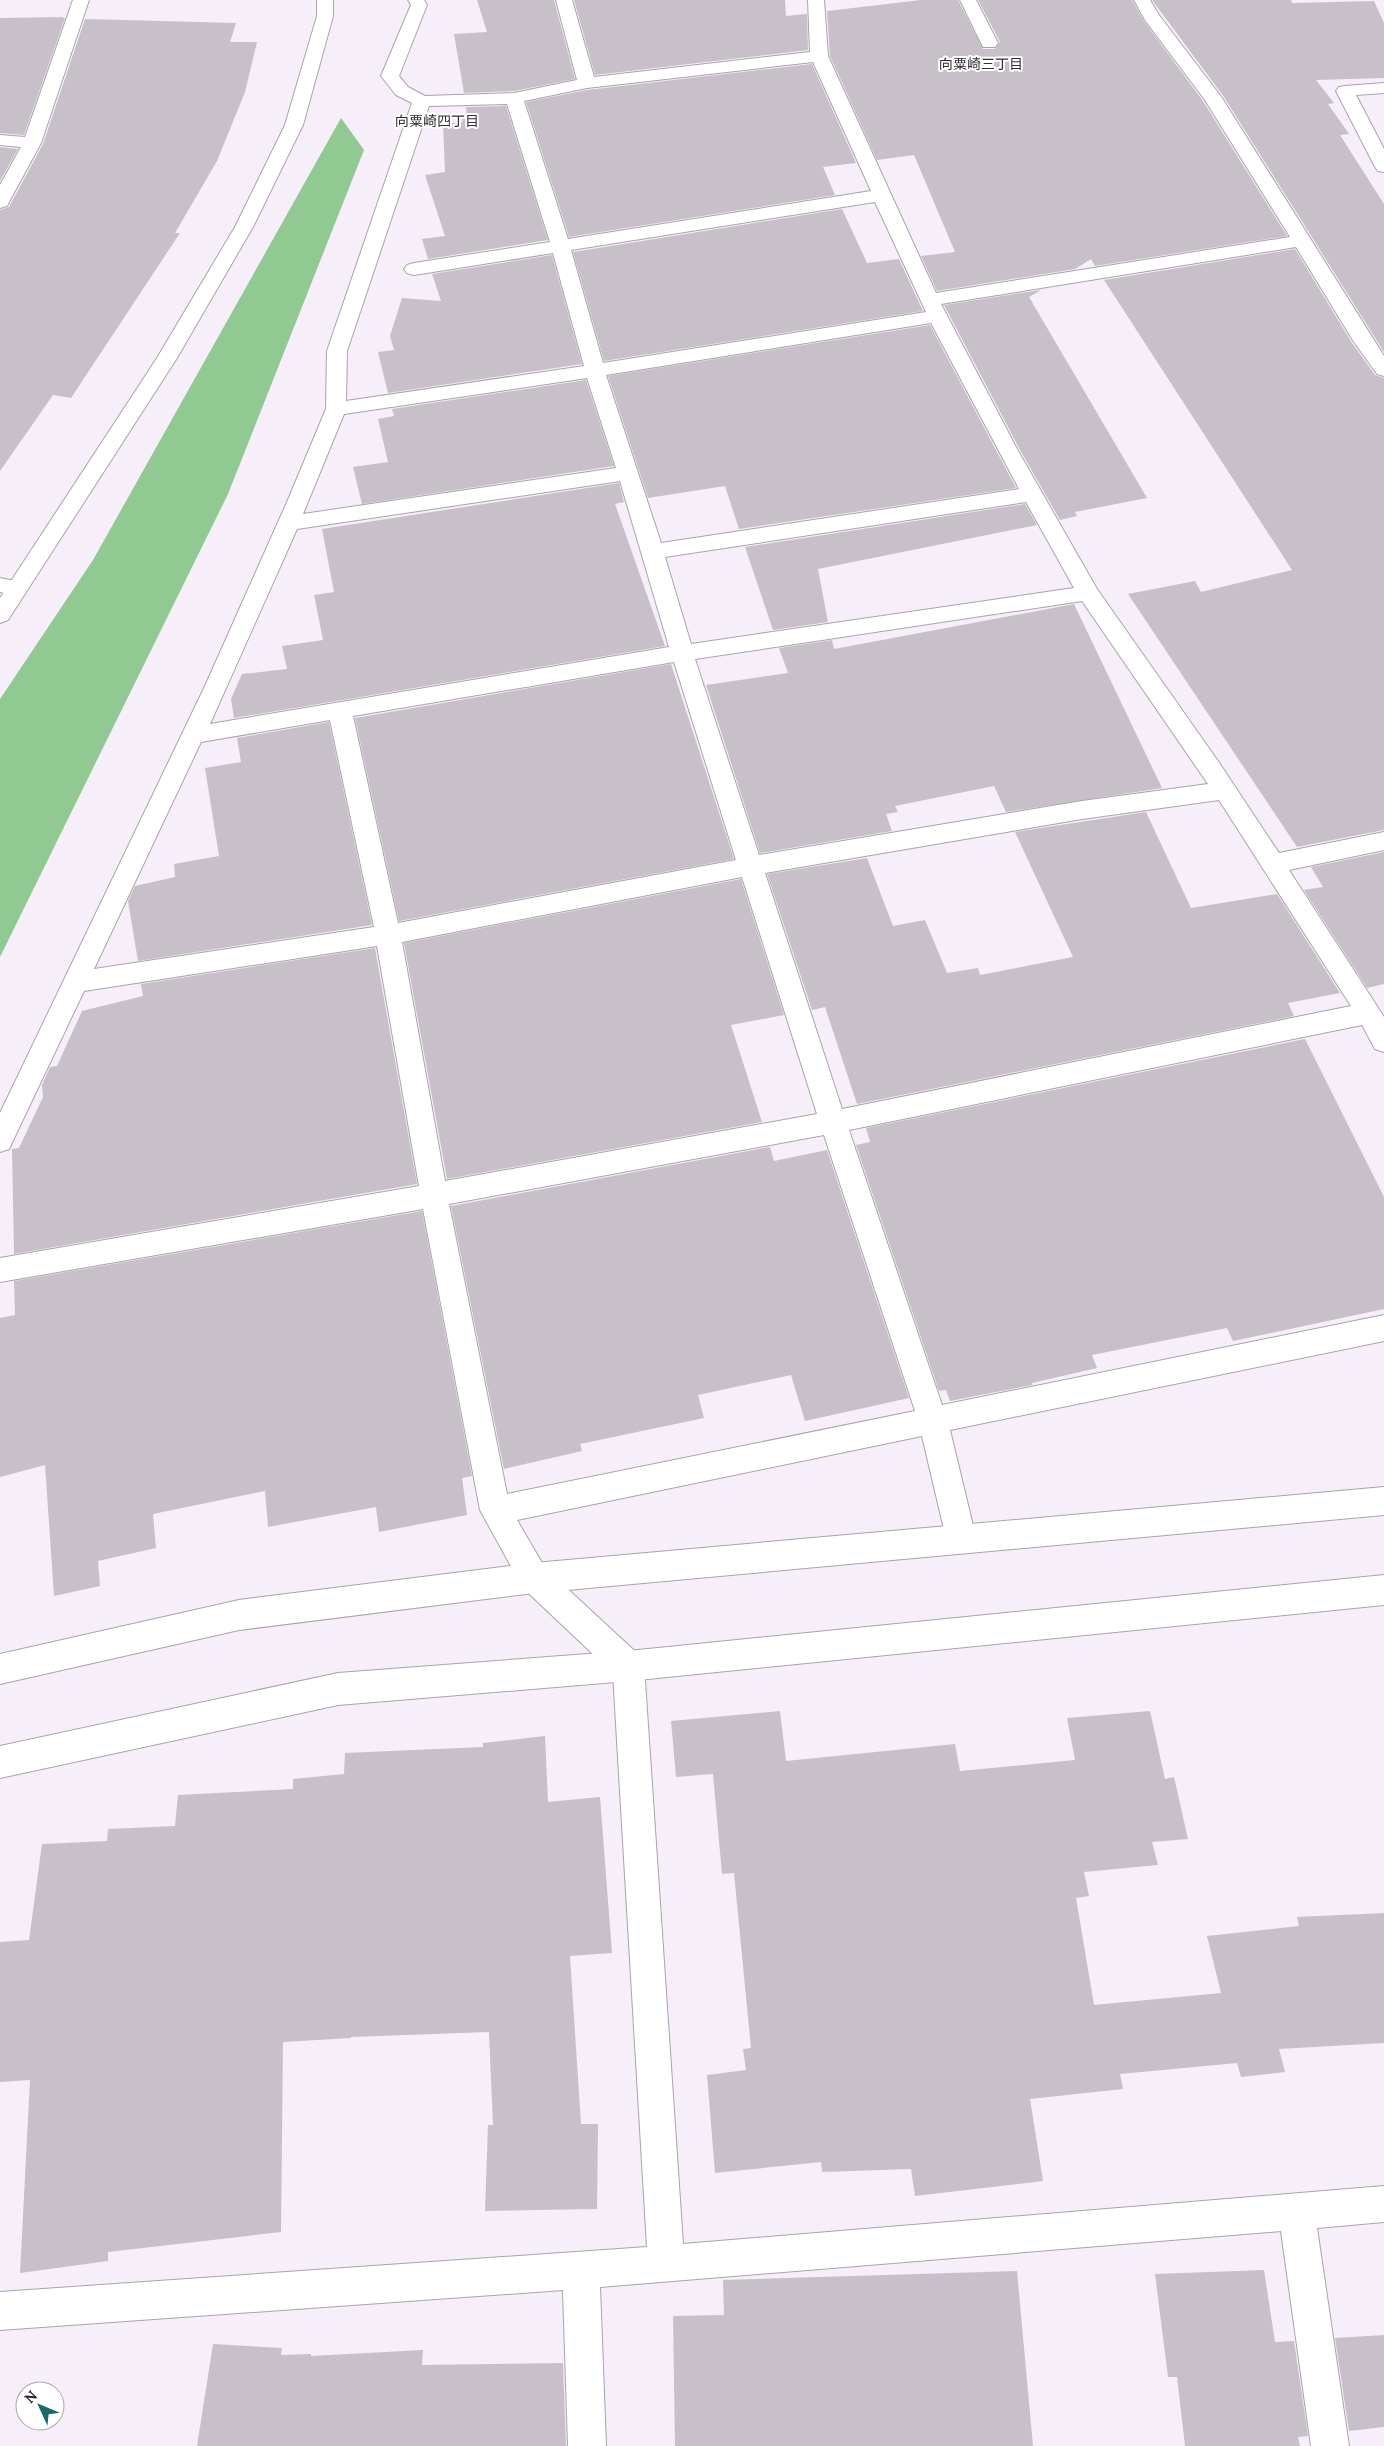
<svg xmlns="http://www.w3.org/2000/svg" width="1384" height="2446" font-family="Lora,'Noto Sans JP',serif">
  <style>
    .forest { fill: #90c991 }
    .building { fill: #c7c0c9 }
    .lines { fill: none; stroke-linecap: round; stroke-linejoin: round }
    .street-casing { stroke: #aaa3ab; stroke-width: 2 }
    .secondary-casing { stroke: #aaa3ab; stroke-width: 2 }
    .street { fill: #fff; fill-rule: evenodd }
    .secondary { fill: #fff; fill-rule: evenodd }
    .labels { text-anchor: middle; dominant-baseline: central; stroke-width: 4; stroke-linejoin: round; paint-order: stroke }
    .far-neighbourhood-label { font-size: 14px; fill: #322c33; stroke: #fff }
  </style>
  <rect width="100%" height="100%" fill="#f6eef8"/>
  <path class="forest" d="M 341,118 L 364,150 L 228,494 L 0,957 L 0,699 L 93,560 Z"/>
  <path class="building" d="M 477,0 L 554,0 L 575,79 L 514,91 L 464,93 L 454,34 L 487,32 Z
    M 574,0 L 785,0 L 786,16 L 807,14 L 808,50 L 595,75 Z
    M 921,0 L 958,0 L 983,49 L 995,49 L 1000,42 L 978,0 L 1132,0 L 1144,21 L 1203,101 L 1287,236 L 1095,266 L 1091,259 L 1075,269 L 937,291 L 921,256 L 955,252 L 914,155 L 877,160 L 830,56 L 827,11 Z
    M 1152,0 L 1291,0 L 1292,3 L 1374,1 L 1384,23 L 1384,78 L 1316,80 L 1334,103 L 1328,104 L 1349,134 L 1340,135 L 1384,204 L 1384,352 L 1224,97 Z
    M 62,17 L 65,18 L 24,135 L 0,133 L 0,18 Z
    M 85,19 L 236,23 L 230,42 L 257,42 L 245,92 L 217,161 L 175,233 L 180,233 L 71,398 L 53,395 L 0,471 L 0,210 L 9,207 L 43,144 Z
    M 812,64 L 856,163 L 823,167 L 835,195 L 569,237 L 526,102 L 587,90 Z
    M 506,106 L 548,240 L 428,259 L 422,239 L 445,236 L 425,175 L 445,172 L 443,124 L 463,122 L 461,117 L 467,116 L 466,107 Z
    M 0,147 L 18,149 L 0,181 Z
    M 842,209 L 867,263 L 899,259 L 923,311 L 604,361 L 573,252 Z
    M 1295,249 L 1352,343 L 1375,375 L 1384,378 L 1384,830 L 1297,847 L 1128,594 L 1195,581 L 1201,592 L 1292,570 L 1104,280 Z
    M 552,255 L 582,364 L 388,393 L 378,352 L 394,350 L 390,336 L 402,298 L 441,301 L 432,274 Z
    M 1041,290 L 1029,297 L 1147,498 L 1075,512 L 1077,516 L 1060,520 L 1019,448 L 944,305 Z
    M 930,325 L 1016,488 L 739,529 L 725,486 L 648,498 L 608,376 Z
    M 586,380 L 614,466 L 362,504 L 353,467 L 388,462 L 378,419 L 394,416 L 392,409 Z
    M 619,483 L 624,502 L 615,504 L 665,646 L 234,718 L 231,699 L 242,674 L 287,669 L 282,646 L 323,640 L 314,595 L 334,592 L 322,529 Z
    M 1025,504 L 1037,525 L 818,569 L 828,622 L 773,630 L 745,547 Z
    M 1074,604 L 1162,788 L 1006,812 L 994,786 L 895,806 L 898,812 L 886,814 L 892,831 L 760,853 L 706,685 L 788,673 L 779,648 L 832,640 L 834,649 Z
    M 671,664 L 734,859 L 399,921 L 355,718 Z
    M 329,722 L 372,925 L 138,961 L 128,901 L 135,886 L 175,877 L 174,864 L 219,856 L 205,768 L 241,762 L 237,738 Z
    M 1146,812 L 1191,908 L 1277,894 L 1340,993 L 1288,1003 L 1294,1016 L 857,1104 L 825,1007 L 812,1010 L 767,874 L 867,858 L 893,926 L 925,920 L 947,973 L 978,968 L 980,975 L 1073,957 L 1015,832 Z
    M 1384,852 L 1384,984 L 1367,988 L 1304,890 L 1323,887 L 1311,867 Z
    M 741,879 L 784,1015 L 731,1025 L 762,1122 L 447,1179 L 404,943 Z
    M 375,948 L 417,1184 L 14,1254 L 12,1149 L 19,1148 L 43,1097 L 42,1085 L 50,1067 L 57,1066 L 82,1011 L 143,996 L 141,984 Z
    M 1305,1039 L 1384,1197 L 1384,1309 L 1233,1341 L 1227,1328 L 1092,1355 L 1097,1368 L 1032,1383 L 1032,1385 L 950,1401 L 946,1390 L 939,1391 L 856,1145 L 870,1142 L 866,1128 Z
    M 770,1147 L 774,1161 L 827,1150 L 909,1398 L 805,1421 L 791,1375 L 698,1395 L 704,1418 L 580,1444 L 582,1451 L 504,1469 L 451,1206 Z
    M 422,1211 L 472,1476 L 462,1478 L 467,1515 L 379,1532 L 376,1507 L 268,1527 L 265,1491 L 153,1514 L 156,1548 L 98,1561 L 100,1586 L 54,1596 L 45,1465 L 0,1477 L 0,1318 L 15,1315 L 14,1281 Z
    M 780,1711 L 786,1761 L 955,1744 L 960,1771 L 1075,1760 L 1067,1718 L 1150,1711 L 1165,1779 L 1174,1777 L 1188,1839 L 1152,1842 L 1158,1865 L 1084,1872 L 1089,1896 L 1076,1898 L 1094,2005 L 1221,1993 L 1207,1936 L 1299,1926 L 1297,1917 L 1384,1913 L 1384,2043 L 1279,2049 L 1285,2072 L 1241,2077 L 1237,2063 L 1120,2074 L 1123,2089 L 1030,2099 L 1043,2181 L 915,2196 L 911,2169 L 822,2172 L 821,2162 L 715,2173 L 707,2075 L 746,2070 L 743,2049 L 751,2048 L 734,1873 L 722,1874 L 713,1774 L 676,1777 L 671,1721 Z
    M 545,1736 L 548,1802 L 600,1797 L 612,1953 L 570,1956 L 581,2124 L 598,2124 L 597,2209 L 485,2211 L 488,2125 L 493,2125 L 489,2032 L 351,2037 L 351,2038 L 283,2042 L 281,2232 L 108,2252 L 108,2261 L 20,2273 L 30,2080 L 0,2082 L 0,1942 L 29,1940 L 42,1844 L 107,1841 L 108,1829 L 175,1826 L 178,1795 L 293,1789 L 293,1779 L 344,1774 L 345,1753 L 483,1747 L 483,1743 Z
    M 1264,2270 L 1275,2342 L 1294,2341 L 1308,2436 L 1298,2437 L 1300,2446 L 1185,2446 L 1177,2377 L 1168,2377 L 1155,2274 Z
    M 1017,2271 L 1033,2446 L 675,2446 L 673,2316 L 724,2315 L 723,2280 Z
    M 1384,2335 L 1384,2427 L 1349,2431 L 1335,2338 Z
    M 213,2344 L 282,2348 L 281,2355 L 311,2354 L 311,2356 L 423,2350 L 422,2365 L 563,2363 L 566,2446 L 197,2446 Z"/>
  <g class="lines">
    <defs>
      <path id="street" d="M 73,0 L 89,0 L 41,143 L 9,202 L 7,206 L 0,208 L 0,185 L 21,147 L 0,145 L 0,135 L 25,137 Z
        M 408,0 L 424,0 L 427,5 L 399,76 L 408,87 L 425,96 L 514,93 L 577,80 L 556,0 L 572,0 L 594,77 L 810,52 L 808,0 L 824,0 L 828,56 L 936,293 L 1290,237 L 1205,100 L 1145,20 L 1134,0 L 1150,0 L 1159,15 L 1222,98 L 1384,356 L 1384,376 L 1377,374 L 1354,342 L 1296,247 L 941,304 L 1017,449 L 1097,589 L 1220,764 L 1279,853 L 1384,832 L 1384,850 L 1289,870 L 1384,1017 L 1384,1052 L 1375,1049 L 1362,1025 L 849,1130 L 942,1405 L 1384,1315 L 1384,1341 L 950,1430 L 976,1538 L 972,1548 L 961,1552 L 950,1548 L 946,1538 L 922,1436 L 517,1520 L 545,1568 L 639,1655 L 644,1666 L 683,2244 L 1384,2186 L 1384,2222 L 1317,2228 L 1349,2446 L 1311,2446 L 1281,2231 L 600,2287 L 606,2446 L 568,2446 L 563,2290 L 0,2330 L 0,2292 L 647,2247 L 613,1673 L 523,1588 L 480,1510 L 423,1209 L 0,1282 L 0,1258 L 419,1186 L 377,946 L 84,991 L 9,1149 L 0,1152 L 0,1113 L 205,686 L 287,502 L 326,409 L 327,351 L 412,103 L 396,95 L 381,76 L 411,5 ZM 813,62 L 871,191 L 568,239 L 524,101 L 587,88 ZM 507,104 L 550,242 L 414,263 L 407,265 L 404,269 L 407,273 L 414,275 L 553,253 L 584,366 L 346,401 L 347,351 L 429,106 ZM 875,202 L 926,312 L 603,363 L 571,250 ZM 931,323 L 1019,489 L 661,543 L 606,375 ZM 587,378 L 616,468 L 303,514 L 344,414 ZM 620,481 L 669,647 L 210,724 L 297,529 ZM 1026,502 L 1074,588 L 691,644 L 665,557 ZM 1082,601 L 1208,784 L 1082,801 L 759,855 L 695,659 ZM 674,662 L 736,860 L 398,923 L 353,716 ZM 330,720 L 374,927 L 94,969 L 201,742 ZM 1219,800 L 1351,1006 L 842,1109 L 765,873 L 1082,819 ZM 742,877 L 817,1114 L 445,1181 L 402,942 ZM 824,1135 L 915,1411 L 507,1494 L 449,1204 Z
        M 960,0 L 976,0 L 998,43 L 995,47 L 983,47 Z
        M 1384,83 L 1384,93 L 1356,95 L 1384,149 L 1384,172 L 1378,171 L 1375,167 L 1336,91 L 1339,87 L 1345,86 Z
        M 0,578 L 25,583 L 28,588 L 25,593 L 17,596 L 0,592 Z"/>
      <path id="secondary" d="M 317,0 L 333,0 L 333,16 L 303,125 L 253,227 L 177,358 L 8,620 L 0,623 L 0,598 L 157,358 L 235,227 L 285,125 L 317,16 Z
        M 1384,1487 L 1384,1515 L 534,1593 L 239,1630 L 0,1684 L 0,1654 L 239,1600 L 534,1563 Z
        M 1384,1575 L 1384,1605 L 628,1681 L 338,1705 L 0,1778 L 0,1746 L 338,1673 L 628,1651 Z"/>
    </defs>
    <use href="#street" class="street-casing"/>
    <use href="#secondary" class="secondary-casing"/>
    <use href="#street" class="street"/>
    <use href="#secondary" class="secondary"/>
  </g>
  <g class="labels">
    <g class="far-neighbourhood-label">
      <text x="981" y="64">向粟崎三丁目</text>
      <text x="437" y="121">向粟崎四丁目</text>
    </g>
  </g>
  <g transform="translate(40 2406) rotate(314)"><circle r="24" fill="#ffffff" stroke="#a9a8a9"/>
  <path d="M0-4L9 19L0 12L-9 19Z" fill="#1b696b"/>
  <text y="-8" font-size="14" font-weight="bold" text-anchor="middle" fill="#282528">N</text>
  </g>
</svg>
